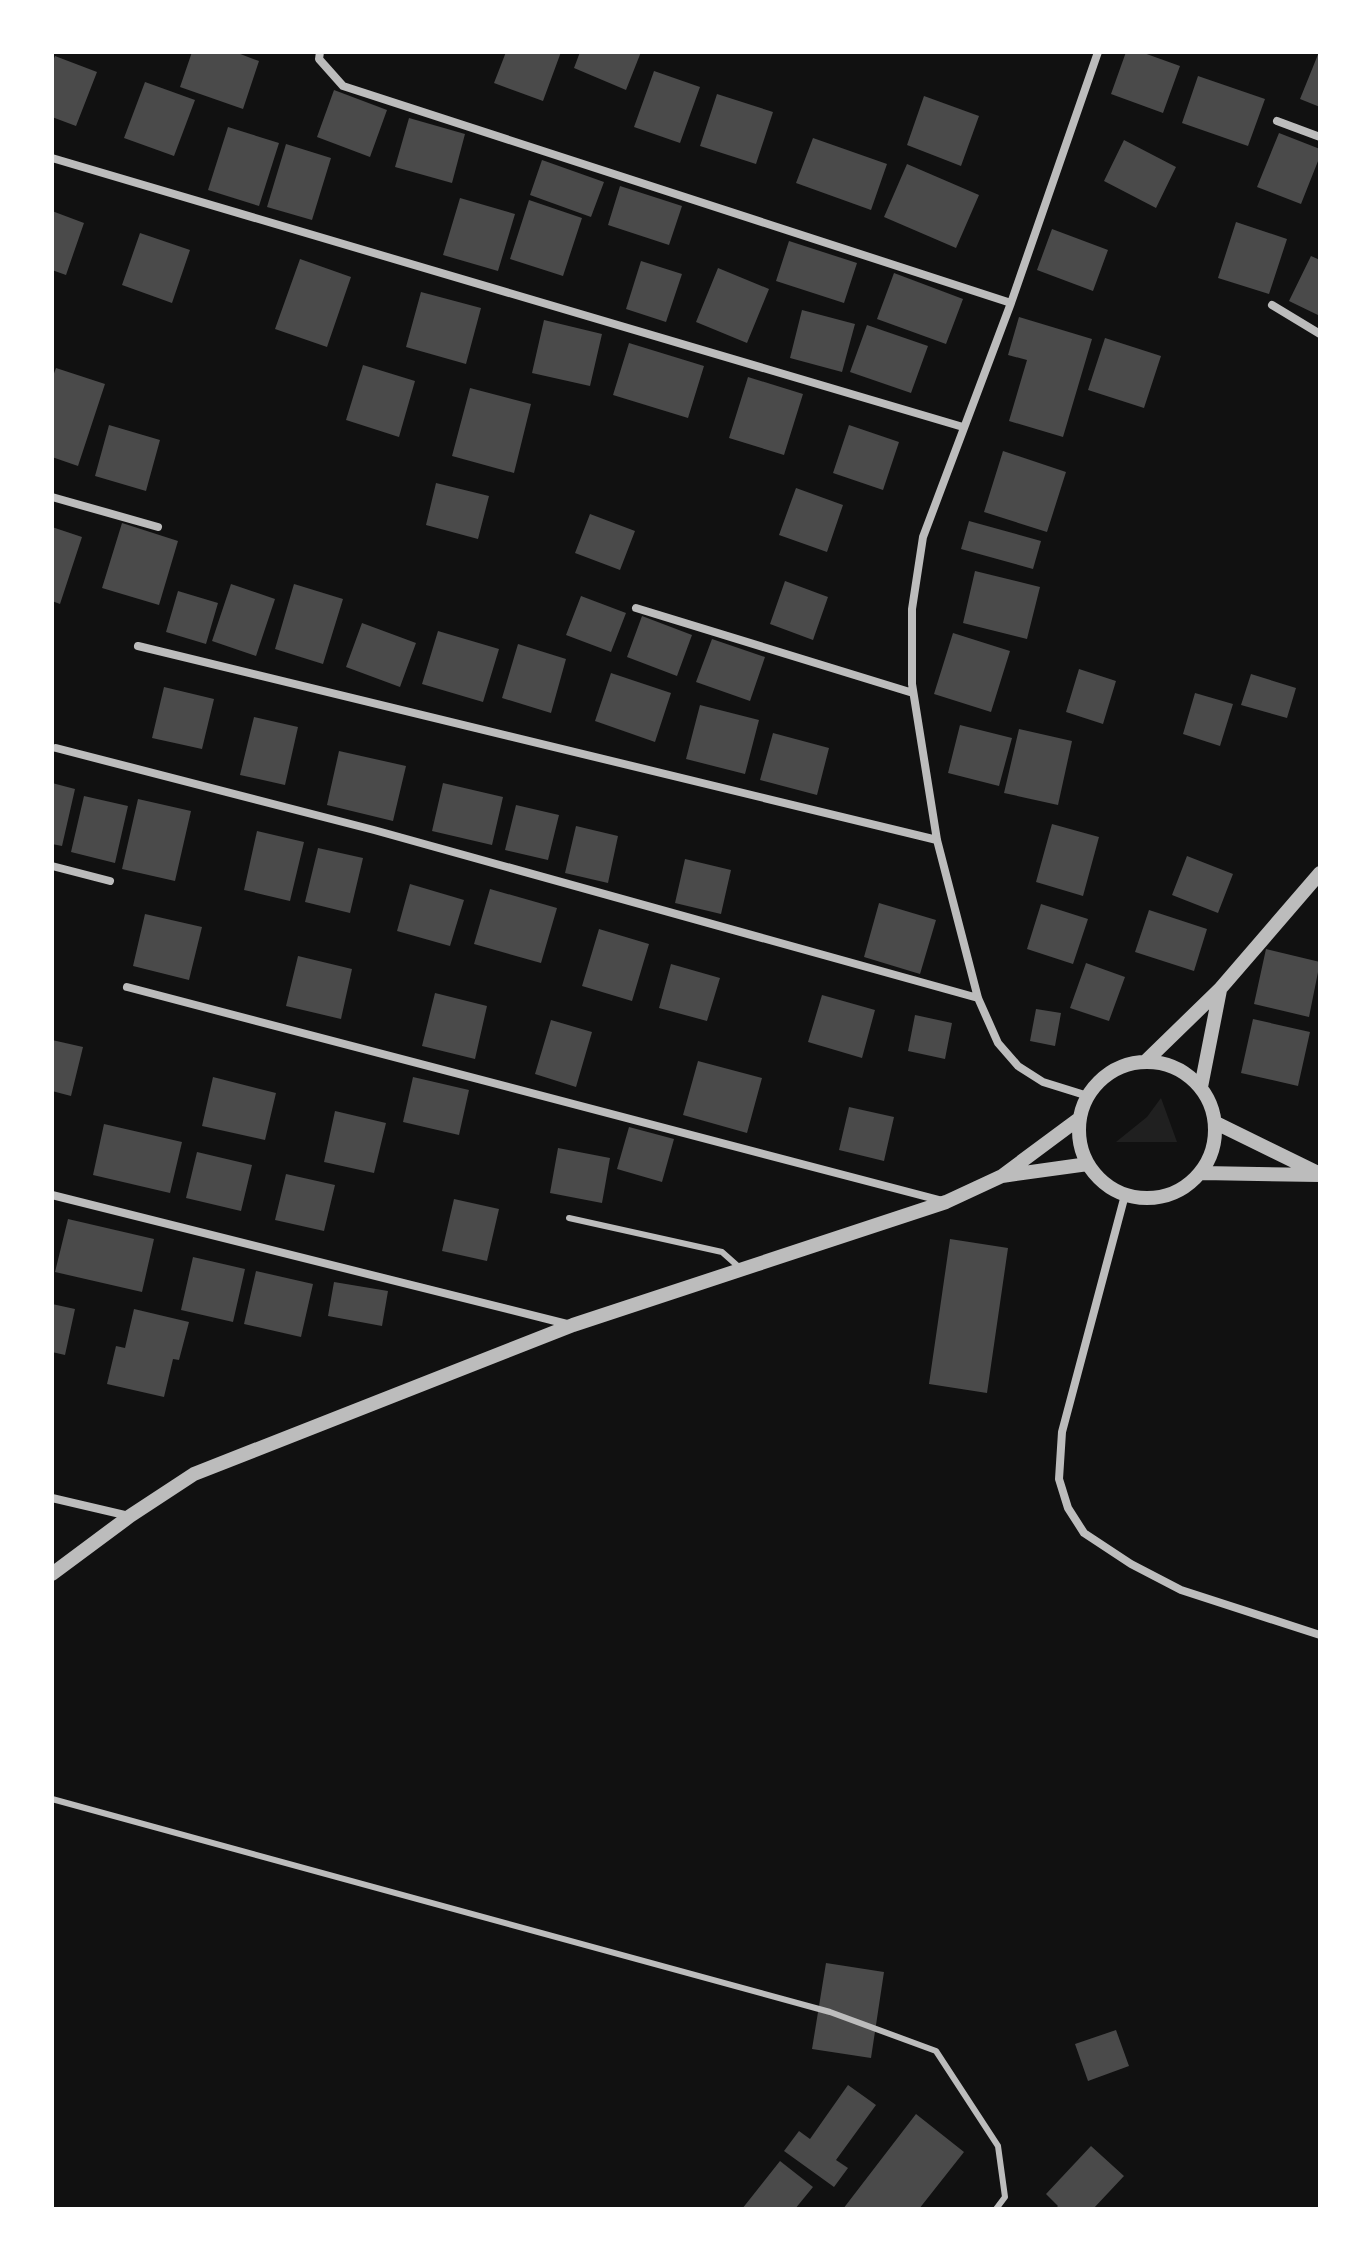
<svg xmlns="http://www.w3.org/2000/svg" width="1372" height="2261" font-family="'Alegreya Sans',sans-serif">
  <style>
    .green { fill: #202020 }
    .building { fill: #4a4a4a }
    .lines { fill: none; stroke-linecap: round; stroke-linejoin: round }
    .service { stroke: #bcbcbc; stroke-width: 6 }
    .minor { stroke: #bcbcbc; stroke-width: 8 }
    .tertiary { stroke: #bcbcbc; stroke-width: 14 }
  </style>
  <rect width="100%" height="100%" fill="#111"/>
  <path class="green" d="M 1161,1098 L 1177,1142 L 1116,1142 L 1147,1117 Z"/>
  <path class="building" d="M 192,52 L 235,52 L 259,61 L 243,109 L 180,87 Z
    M 506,52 L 561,52 L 543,101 L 494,83 Z
    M 580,52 L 641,52 L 626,90 L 574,68 Z
    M 1126,52 L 1141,52 L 1180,66 L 1163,113 L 1111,94 Z
    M 1319,52 L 1320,52 L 1320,107 L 1300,99 Z
    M 55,56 L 97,72 L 76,126 L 52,117 L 52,63 Z
    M 654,71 L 700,87 L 680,143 L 634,127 Z
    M 1198,76 L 1265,99 L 1248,146 L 1182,123 Z
    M 145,82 L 195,100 L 174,156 L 124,138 Z
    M 334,90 L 387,110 L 370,157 L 317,137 Z
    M 717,94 L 773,112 L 756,164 L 700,146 Z
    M 924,96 L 979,116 L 961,166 L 907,145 Z
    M 409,118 L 465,134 L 452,183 L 395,167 Z
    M 228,127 L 279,143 L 259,206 L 208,190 Z
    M 1279,133 L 1320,149 L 1320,156 L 1301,204 L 1257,187 Z
    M 813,138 L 887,164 L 871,210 L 796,183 Z
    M 1124,140 L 1176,167 L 1156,208 L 1104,181 Z
    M 286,144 L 331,158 L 312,220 L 267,207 Z
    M 542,160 L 604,182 L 591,217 L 530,195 Z
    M 907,164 L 979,195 L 956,248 L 884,217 Z
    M 620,186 L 682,206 L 669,245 L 608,225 Z
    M 460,198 L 515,214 L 498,271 L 443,255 Z
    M 529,200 L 582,218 L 563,276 L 510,259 Z
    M 52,211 L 84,223 L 66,275 L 52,270 Z
    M 1236,222 L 1287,239 L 1269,294 L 1218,278 Z
    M 1052,229 L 1108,250 L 1093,291 L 1037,270 Z
    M 140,233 L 190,250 L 172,303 L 122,285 Z
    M 789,241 L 857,263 L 844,303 L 776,281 Z
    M 1311,256 L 1320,260 L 1320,316 L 1289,301 Z
    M 300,259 L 351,277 L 327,347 L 275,329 Z
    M 641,261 L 682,274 L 666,322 L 626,309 Z
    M 718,268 L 769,289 L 747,343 L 696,322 Z
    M 894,273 L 963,299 L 946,344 L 877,319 Z
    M 421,292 L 481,308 L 466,364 L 406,347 Z
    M 802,310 L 855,324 L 842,372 L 790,358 Z
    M 1019,317 L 1092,339 L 1063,437 L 1009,421 L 1027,360 L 1008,355 Z
    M 544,320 L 602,334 L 590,386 L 532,373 Z
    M 867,325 L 928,346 L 911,393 L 850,372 Z
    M 1105,338 L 1161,356 L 1144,408 L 1088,390 Z
    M 629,343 L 704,366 L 688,418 L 613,395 Z
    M 363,365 L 415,381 L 399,437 L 346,420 Z
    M 56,368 L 105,384 L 78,466 L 52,457 L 52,379 Z
    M 748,377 L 803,394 L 784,455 L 729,438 Z
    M 470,388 L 531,404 L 514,473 L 452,456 Z
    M 109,425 L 160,440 L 146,491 L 95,476 Z
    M 849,425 L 899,442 L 883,490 L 833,473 Z
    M 1003,451 L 1066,472 L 1047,532 L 984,512 Z
    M 436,483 L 489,496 L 478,539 L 426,525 Z
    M 796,488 L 843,505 L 827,552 L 779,535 Z
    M 590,514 L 635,531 L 620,570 L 575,553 Z
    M 969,521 L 1041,541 L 1033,569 L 961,549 Z
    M 122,523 L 178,541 L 159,605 L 102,588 Z
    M 52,527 L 82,537 L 60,604 L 52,601 Z
    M 975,571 L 1040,587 L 1027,639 L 963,623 Z
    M 785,581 L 828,597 L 813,640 L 770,624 Z
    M 231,584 L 275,599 L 256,656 L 212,641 Z
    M 294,584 L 343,599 L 323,664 L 275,649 Z
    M 178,591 L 218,603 L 206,644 L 166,632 Z
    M 581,596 L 626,613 L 611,652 L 566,635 Z
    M 642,616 L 692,635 L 677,676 L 627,657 Z
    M 362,623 L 416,643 L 400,687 L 346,667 Z
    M 438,631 L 499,649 L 483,702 L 422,684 Z
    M 953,633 L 1010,651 L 991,712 L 934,694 Z
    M 712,639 L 765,657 L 750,701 L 696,682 Z
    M 518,644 L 566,659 L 551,713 L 502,698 Z
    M 1079,669 L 1116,681 L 1103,724 L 1066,712 Z
    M 611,673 L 671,693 L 655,742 L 595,721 Z
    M 1251,674 L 1296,688 L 1287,718 L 1241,705 Z
    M 164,687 L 214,699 L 202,749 L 152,738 Z
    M 1195,693 L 1233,704 L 1220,746 L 1183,734 Z
    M 700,705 L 759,720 L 745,774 L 686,759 Z
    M 254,717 L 298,727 L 285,785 L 240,775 Z
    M 960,725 L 1012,738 L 999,786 L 948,773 Z
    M 1019,729 L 1072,741 L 1058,805 L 1004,793 Z
    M 773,733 L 829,748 L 817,795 L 760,780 Z
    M 339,751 L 406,766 L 393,821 L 327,805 Z
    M 52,783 L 75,789 L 62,846 L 52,844 Z
    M 443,783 L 503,797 L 492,845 L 432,831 Z
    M 84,796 L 128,806 L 115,863 L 71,852 Z
    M 138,799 L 191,811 L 175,881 L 122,869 Z
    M 516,805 L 559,815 L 548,860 L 505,850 Z
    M 1052,824 L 1099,837 L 1083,896 L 1036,882 Z
    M 576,826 L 618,836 L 608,883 L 565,873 Z
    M 257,831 L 304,842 L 290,901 L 244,890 Z
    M 318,848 L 363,858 L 350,913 L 305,902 Z
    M 1187,856 L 1233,874 L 1218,913 L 1172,895 Z
    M 685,859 L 731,870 L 721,914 L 675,903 Z
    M 410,884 L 464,900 L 450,946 L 397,931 Z
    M 490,889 L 557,908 L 541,963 L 474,944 Z
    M 879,903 L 936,920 L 920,974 L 864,957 Z
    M 1041,904 L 1088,919 L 1073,964 L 1027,949 Z
    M 1149,910 L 1207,929 L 1194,971 L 1135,952 Z
    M 145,914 L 202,927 L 189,980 L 133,966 Z
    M 599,929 L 649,944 L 632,1001 L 582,986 Z
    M 1266,949 L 1320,962 L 1309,1017 L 1254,1004 Z
    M 298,956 L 352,969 L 341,1019 L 286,1006 Z
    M 1086,963 L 1125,977 L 1109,1021 L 1070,1008 Z
    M 671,964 L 720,978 L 707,1021 L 659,1008 Z
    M 435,993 L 487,1006 L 475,1059 L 422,1046 Z
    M 822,995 L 875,1010 L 862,1058 L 808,1042 Z
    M 1036,1009 L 1061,1013 L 1055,1046 L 1030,1041 Z
    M 915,1015 L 952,1023 L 945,1059 L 908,1051 Z
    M 1253,1019 L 1310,1032 L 1298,1086 L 1241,1073 Z
    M 551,1020 L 592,1032 L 576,1087 L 535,1074 Z
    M 52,1040 L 83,1047 L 71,1096 L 52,1091 Z
    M 698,1061 L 762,1078 L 747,1133 L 683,1115 Z
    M 213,1077 L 276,1093 L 265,1140 L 202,1126 Z
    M 413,1077 L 469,1090 L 459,1135 L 403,1122 Z
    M 849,1107 L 894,1117 L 884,1161 L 839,1150 Z
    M 335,1111 L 386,1123 L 374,1173 L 324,1162 Z
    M 104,1124 L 182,1142 L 170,1193 L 93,1175 Z
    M 629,1127 L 674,1139 L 662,1182 L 617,1169 Z
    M 558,1148 L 610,1158 L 602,1203 L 550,1193 Z
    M 197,1152 L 252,1165 L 241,1211 L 186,1198 Z
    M 286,1174 L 335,1185 L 324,1231 L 275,1220 Z
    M 454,1199 L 499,1209 L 487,1261 L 442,1251 Z
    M 68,1219 L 154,1239 L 142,1292 L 55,1272 Z
    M 950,1239 L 1008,1248 L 987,1393 L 929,1384 Z
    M 193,1257 L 245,1269 L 233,1322 L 181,1310 Z
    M 256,1271 L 313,1284 L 301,1337 L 244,1324 Z
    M 334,1282 L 388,1291 L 382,1326 L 328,1316 Z
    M 52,1304 L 75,1309 L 65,1355 L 52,1352 Z
    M 134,1309 L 189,1322 L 179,1360 L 173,1359 L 164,1397 L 107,1384 L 116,1346 L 125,1348 Z
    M 826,1963 L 884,1972 L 871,2058 L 812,2049 Z
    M 1116,2030 L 1129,2066 L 1088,2081 L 1075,2044 Z
    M 848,2085 L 876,2105 L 836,2160 L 848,2168 L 834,2187 L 784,2151 L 799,2131 L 810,2139 Z
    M 916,2114 L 964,2152 L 919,2209 L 843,2209 Z
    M 1091,2146 L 1124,2176 L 1093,2209 L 1055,2209 L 1058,2206 L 1046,2194 Z
    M 780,2161 L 813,2187 L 795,2209 L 742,2209 Z"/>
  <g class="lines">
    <path class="service" d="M 569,1218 L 722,1252 L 740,1268
      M 52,1799 L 830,2012 L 936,2051 L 998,2146 L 1005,2197 L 996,2209"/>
    <path class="minor" d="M 320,52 L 319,59 L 343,86 L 1011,303
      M 1277,121 L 1320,137
      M 52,158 L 963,427
      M 1272,305 L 1320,334
      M 52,497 L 158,527
      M 636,608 L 913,693
      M 138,646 L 937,840
      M 56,748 L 374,830 L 978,998
      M 52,866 L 110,881
      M 127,987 L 943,1201
      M 1088,1096 L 1043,1082 L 1018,1066 L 998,1043 L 978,998 L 937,840 L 912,684 L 912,609 L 923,537 L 1011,303 L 1098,52
      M 52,1195 L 571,1325
      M 1125,1195 L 1062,1432 L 1059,1479 L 1068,1508 L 1084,1533 L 1131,1564 L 1181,1590 L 1320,1635
      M 52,1498 L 129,1516"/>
    <path class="tertiary" d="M 1146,1061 L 1220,989 L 1320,873
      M1079 1130a68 68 0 1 1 136 0a68 68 0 1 1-136 0Z
      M 1201,1087 L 1220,990
      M 1216,1123 L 1316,1172
      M 1202,1173 L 1320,1175
      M 1002,1176 L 1088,1164
      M 52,1574 L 130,1516 L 194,1474 L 573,1325 L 946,1202 L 1002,1176 L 1080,1118"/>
  </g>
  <rect width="1372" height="2261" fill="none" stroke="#ffffff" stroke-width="108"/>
</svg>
